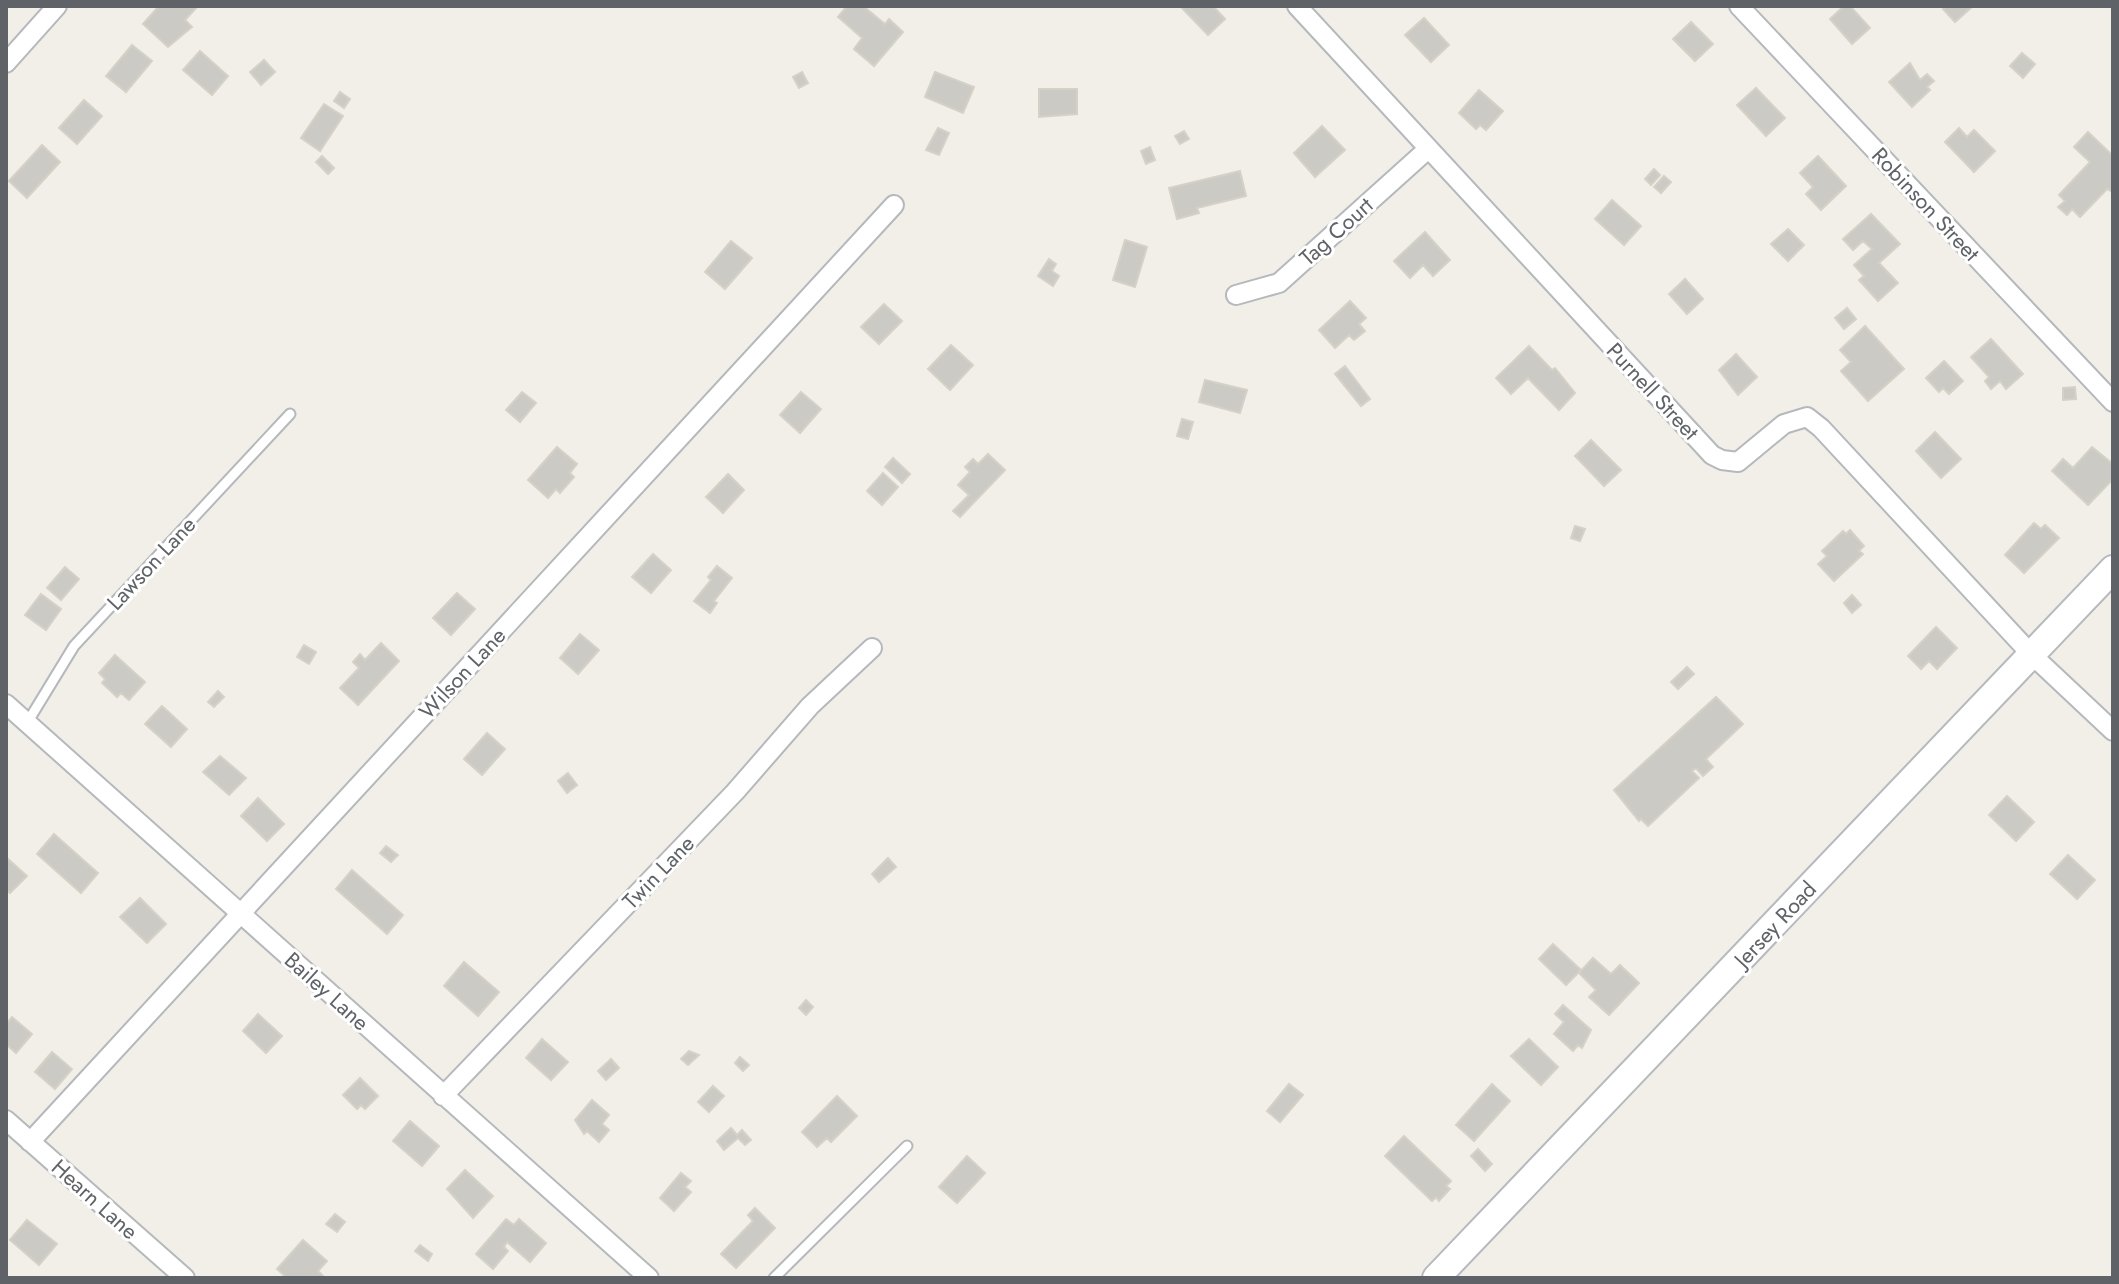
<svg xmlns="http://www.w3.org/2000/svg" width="2119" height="1284" font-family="Jost,sans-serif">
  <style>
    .building { fill: #cccac5; stroke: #d6d1c6; stroke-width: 2 }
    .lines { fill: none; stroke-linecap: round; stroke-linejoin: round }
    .lane-casing { stroke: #b5b8bc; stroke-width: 13 }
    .street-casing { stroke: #b5b8bc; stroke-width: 22 }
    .secondary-casing { stroke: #b6babf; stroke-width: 30 }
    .lane { stroke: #fff; stroke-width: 9 }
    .street { stroke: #fff; stroke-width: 18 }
    .secondary { stroke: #fff; stroke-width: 26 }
    .labels { text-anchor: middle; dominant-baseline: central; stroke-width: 6; stroke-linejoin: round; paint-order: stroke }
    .street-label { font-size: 22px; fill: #5f6368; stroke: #fff }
  </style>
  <rect width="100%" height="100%" fill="#f1efe8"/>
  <path class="building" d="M 159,6 L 198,6 L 185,20 L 192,27 L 168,47 L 143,24 Z
    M 847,6 L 863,6 L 885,24 L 889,19 L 903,32 L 874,66 L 854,49 L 862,38 L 838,17 Z
    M 1180,6 L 1213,6 L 1225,19 L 1208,35 Z
    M 1844,6 L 1850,6 L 1870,28 L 1852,44 L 1830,19 Z
    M 1946,6 L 1973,6 L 1955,22 L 1943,9 Z
    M 1424,18 L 1449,45 L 1431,62 L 1405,35 Z
    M 1691,22 L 1713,44 L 1695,61 L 1673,39 Z
    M 132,45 L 152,61 L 126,92 L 106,76 Z
    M 200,51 L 228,76 L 212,95 L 183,70 Z
    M 2022,53 L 2035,64 L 2023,78 L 2010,66 Z
    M 264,60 L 275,72 L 261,85 L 250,72 Z
    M 1910,63 L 1920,80 L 1927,74 L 1934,81 L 1927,87 L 1930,90 L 1912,107 L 1889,82 Z
    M 802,72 L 808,83 L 799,88 L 793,77 Z
    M 935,72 L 974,87 L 963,113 L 925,97 Z
    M 1756,88 L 1785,118 L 1766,136 L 1737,105 Z
    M 1039,89 L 1077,89 L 1077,114 L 1039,117 Z
    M 1479,90 L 1503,111 L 1486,130 L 1480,125 L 1476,129 L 1459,113 Z
    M 340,92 L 350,99 L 344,108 L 334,101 Z
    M 84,100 L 102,116 L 77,144 L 59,128 Z
    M 324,104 L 343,116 L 320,151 L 301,138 Z
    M 1322,126 L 1345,150 L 1315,177 L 1294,153 Z
    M 938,128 L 949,133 L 939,155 L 926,150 Z
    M 1959,128 L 1967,137 L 1974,130 L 1995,151 L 1974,172 L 1945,142 Z
    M 1184,131 L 1189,139 L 1180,144 L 1175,136 Z
    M 2088,132 L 2113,156 L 2113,192 L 2107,189 L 2080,217 L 2072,209 L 2067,215 L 2058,207 L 2065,201 L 2059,195 L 2090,162 L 2074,147 Z
    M 42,145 L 60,162 L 27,198 L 9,181 Z
    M 1150,147 L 1155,160 L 1146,164 L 1141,151 Z
    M 322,156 L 334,168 L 328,174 L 316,162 Z
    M 1818,156 L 1846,186 L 1821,210 L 1806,194 L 1813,187 L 1800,173 Z
    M 1654,169 L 1660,175 L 1651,185 L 1645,179 Z
    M 1240,171 L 1246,196 L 1197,208 L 1199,213 L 1177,219 L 1169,188 Z
    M 1664,176 L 1671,182 L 1661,193 L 1654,187 Z
    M 1612,200 L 1641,226 L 1624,245 L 1595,219 Z
    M 1871,214 L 1900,244 L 1879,263 L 1898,283 L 1878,301 L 1859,280 L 1864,276 L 1854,265 L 1872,249 L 1863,241 L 1853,250 L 1843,239 Z
    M 1788,229 L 1804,245 L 1788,261 L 1771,244 Z
    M 1425,232 L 1450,260 L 1433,276 L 1423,265 L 1410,278 L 1394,261 Z
    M 1125,240 L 1147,247 L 1135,287 L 1113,280 Z
    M 731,241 L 752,258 L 725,289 L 705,272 Z
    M 1049,259 L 1056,264 L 1052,271 L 1059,276 L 1053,286 L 1038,276 Z
    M 1685,279 L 1703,299 L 1687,314 L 1669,294 Z
    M 1350,301 L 1366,318 L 1359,324 L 1365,331 L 1354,340 L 1349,335 L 1335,348 L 1319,330 Z
    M 884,304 L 902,321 L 879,344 L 861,327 Z
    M 1847,308 L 1856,319 L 1844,329 L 1835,318 Z
    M 1865,326 L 1904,369 L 1868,401 L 1841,371 L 1851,362 L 1840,350 Z
    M 1991,339 L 2023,374 L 2006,389 L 2000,381 L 1991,389 L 1985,381 L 1989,377 L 1971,357 Z
    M 951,345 L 973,365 L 950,390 L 928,369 Z
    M 1529,346 L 1552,370 L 1555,368 L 1575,393 L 1559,410 L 1528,378 L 1511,394 L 1496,378 Z
    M 1736,354 L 1757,377 L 1738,395 L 1719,370 Z
    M 1944,361 L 1963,381 L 1949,394 L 1943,388 L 1939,392 L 1926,378 Z
    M 1345,366 L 1370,399 L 1361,406 L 1335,374 Z
    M 1205,380 L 1247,390 L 1240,413 L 1199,402 Z
    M 2075,387 L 2076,399 L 2063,400 L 2063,388 Z
    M 522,392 L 536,403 L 520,422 L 506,410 Z
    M 801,392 L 821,409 L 800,433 L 780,415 Z
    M 1182,419 L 1193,422 L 1188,439 L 1177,436 Z
    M 1935,432 L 1961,459 L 1941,478 L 1916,451 Z
    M 1591,440 L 1621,470 L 1604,486 L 1575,456 Z
    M 557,447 L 577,464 L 570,473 L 574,477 L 560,493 L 556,489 L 548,498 L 528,480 Z
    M 2092,447 L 2113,464 L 2113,479 L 2088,505 L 2052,471 L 2063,459 L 2073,468 Z
    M 988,454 L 1005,470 L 960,517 L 953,511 L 969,495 L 958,485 L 970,472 L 965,467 L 973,459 L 978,464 Z
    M 893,458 L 910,474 L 902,483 L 885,467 Z
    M 883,473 L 898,487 L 882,505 L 867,491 Z
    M 728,474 L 744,490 L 723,513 L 706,497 Z
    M 2034,523 L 2041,529 L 2045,525 L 2059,538 L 2024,573 L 2005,555 Z
    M 1575,526 L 1585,529 L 1580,541 L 1571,538 Z
    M 1850,530 L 1864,546 L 1859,551 L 1863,554 L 1834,581 L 1818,564 L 1827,556 L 1822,551 L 1843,531 L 1846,534 Z
    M 653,554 L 671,570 L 651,593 L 632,577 Z
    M 717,566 L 732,578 L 714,601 L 717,603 L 710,613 L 694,601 L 711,580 L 708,577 Z
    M 65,567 L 79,579 L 61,600 L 47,588 Z
    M 457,593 L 475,609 L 451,635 L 433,618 Z
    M 41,594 L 61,609 L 46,630 L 25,615 Z
    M 1852,595 L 1861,605 L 1852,613 L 1844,603 Z
    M 1936,627 L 1957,648 L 1937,669 L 1929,661 L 1921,669 L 1908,656 Z
    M 580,634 L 599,650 L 578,674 L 560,658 Z
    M 381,643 L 399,661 L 358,705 L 340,688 L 359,668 L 353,662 L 360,654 L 365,660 Z
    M 304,645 L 316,652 L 309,664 L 297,657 Z
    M 115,655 L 145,682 L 129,700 L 121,693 L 117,697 L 102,683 L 105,679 L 99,673 Z
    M 1687,667 L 1694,674 L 1678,689 L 1671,682 Z
    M 218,691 L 224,697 L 214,707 L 208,702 Z
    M 1716,697 L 1743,724 L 1706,759 L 1713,767 L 1703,776 L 1696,768 L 1692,771 L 1699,778 L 1648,826 L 1641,819 L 1639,821 L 1614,790 Z
    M 162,706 L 187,729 L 171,747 L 145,724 Z
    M 487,733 L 505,749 L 482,775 L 464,759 Z
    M 220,756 L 246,778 L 229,795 L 203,772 Z
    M 568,773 L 577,785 L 567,793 L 558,781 Z
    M 2007,796 L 2034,822 L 2016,841 L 1989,815 Z
    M 258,798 L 284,824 L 267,841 L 241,816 Z
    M 54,834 L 98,873 L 81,893 L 37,854 Z
    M 386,846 L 398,855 L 391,862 L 380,853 Z
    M 2068,855 L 2095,880 L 2077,899 L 2050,874 Z
    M 7,858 L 27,876 L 10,893 L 6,889 Z
    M 888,858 L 896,867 L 879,882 L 872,874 Z
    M 352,870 L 403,915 L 387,934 L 336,889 Z
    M 140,898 L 166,924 L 147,943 L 120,917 Z
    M 1553,944 L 1581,970 L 1566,985 L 1539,959 Z
    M 1593,958 L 1611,974 L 1620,965 L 1639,983 L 1609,1015 L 1589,997 L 1596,990 L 1579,973 Z
    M 464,962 L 499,992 L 478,1016 L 444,986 Z
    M 806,1000 L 813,1007 L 806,1015 L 799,1008 Z
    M 1563,1005 L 1591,1030 L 1582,1048 L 1578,1045 L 1573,1051 L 1554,1034 L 1564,1022 L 1555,1014 Z
    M 258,1014 L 282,1036 L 266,1053 L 243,1031 Z
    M 12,1017 L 32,1034 L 16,1053 L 6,1044 L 6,1024 Z
    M 542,1039 L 568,1062 L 551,1080 L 526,1058 Z
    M 1529,1039 L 1558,1067 L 1541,1085 L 1511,1056 Z
    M 689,1051 L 699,1055 L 688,1065 L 681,1059 Z
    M 52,1052 L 72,1069 L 55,1089 L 35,1072 Z
    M 740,1057 L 749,1065 L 743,1071 L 735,1063 Z
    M 611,1059 L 619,1068 L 606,1080 L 598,1071 Z
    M 360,1078 L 378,1096 L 365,1109 L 361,1105 L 357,1109 L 343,1095 Z
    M 1289,1084 L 1303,1095 L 1280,1122 L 1267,1111 Z
    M 1492,1084 L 1510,1101 L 1474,1141 L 1456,1125 Z
    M 713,1086 L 724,1096 L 709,1112 L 698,1102 Z
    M 837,1096 L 857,1116 L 831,1142 L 827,1138 L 817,1147 L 802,1132 Z
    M 592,1100 L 609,1115 L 602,1124 L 609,1130 L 599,1142 L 587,1131 L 584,1134 L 575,1120 Z
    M 410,1121 L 439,1146 L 422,1166 L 393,1141 Z
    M 731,1128 L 737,1135 L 742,1130 L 751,1140 L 745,1145 L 738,1138 L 724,1150 L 717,1141 Z
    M 1404,1136 L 1451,1181 L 1446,1186 L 1450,1189 L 1439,1201 L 1436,1197 L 1432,1201 L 1385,1156 Z
    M 1478,1149 L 1492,1164 L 1485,1171 L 1471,1156 Z
    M 967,1156 L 985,1173 L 957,1203 L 939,1187 Z
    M 465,1170 L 493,1196 L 473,1218 L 447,1189 Z
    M 681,1173 L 691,1181 L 685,1187 L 691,1192 L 674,1211 L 660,1198 Z
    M 755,1208 L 775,1228 L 736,1268 L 721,1254 L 753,1221 L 748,1215 Z
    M 335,1214 L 345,1222 L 337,1232 L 326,1224 Z
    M 506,1219 L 514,1225 L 519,1219 L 546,1243 L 530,1262 L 507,1242 L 504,1247 L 508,1251 L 493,1269 L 476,1254 Z
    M 27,1220 L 57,1244 L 39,1265 L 10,1240 Z
    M 303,1240 L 327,1261 L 318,1271 L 325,1278 L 287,1278 L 277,1269 Z
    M 420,1245 L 432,1254 L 428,1261 L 415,1251 Z"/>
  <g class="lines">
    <defs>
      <path id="lane" d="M 27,723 L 74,646 L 290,414
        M 774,1278 L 907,1146"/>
      <path id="street" d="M 1297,6 L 1712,455 L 1722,460 L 1738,462 L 1784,424 L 1807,417 L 1821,428 L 2031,654 L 2113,731
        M 1739,6 L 2113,402
        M 6,63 L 57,6
        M 1236,295 L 1279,283 L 1428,149
        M 6,704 L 649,1278
        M 443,1096 L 735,792 L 810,706 L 872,648
        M 6,1120 L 185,1278
        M 30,1142 L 894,205"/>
      <path id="secondary" d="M 1436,1278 L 2113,569"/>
    </defs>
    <use href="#lane" class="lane-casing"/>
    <use href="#street" class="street-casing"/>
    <use href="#secondary" class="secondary-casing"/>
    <use href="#lane" class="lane"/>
    <use href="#street" class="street"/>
    <use href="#secondary" class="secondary"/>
  </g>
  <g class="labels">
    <g class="street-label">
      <text transform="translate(1926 204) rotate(47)">Robinson Street</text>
      <text transform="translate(1336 231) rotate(-42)">Tag Court</text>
      <text transform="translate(1653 391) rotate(47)">Purnell Street</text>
      <text transform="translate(151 563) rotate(-47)">Lawson Lane</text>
      <text transform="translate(462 673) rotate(-47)">Wilson Lane</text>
      <text transform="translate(658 872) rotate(-46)">Twin Lane</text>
      <text transform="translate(1775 924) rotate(-47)">Jersey Road</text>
      <text transform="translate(327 991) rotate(42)">Bailey Lane</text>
      <text transform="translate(95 1199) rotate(42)">Hearn Lane</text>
    </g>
  </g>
  <rect width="2119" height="1284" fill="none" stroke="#5f6368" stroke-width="16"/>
</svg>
